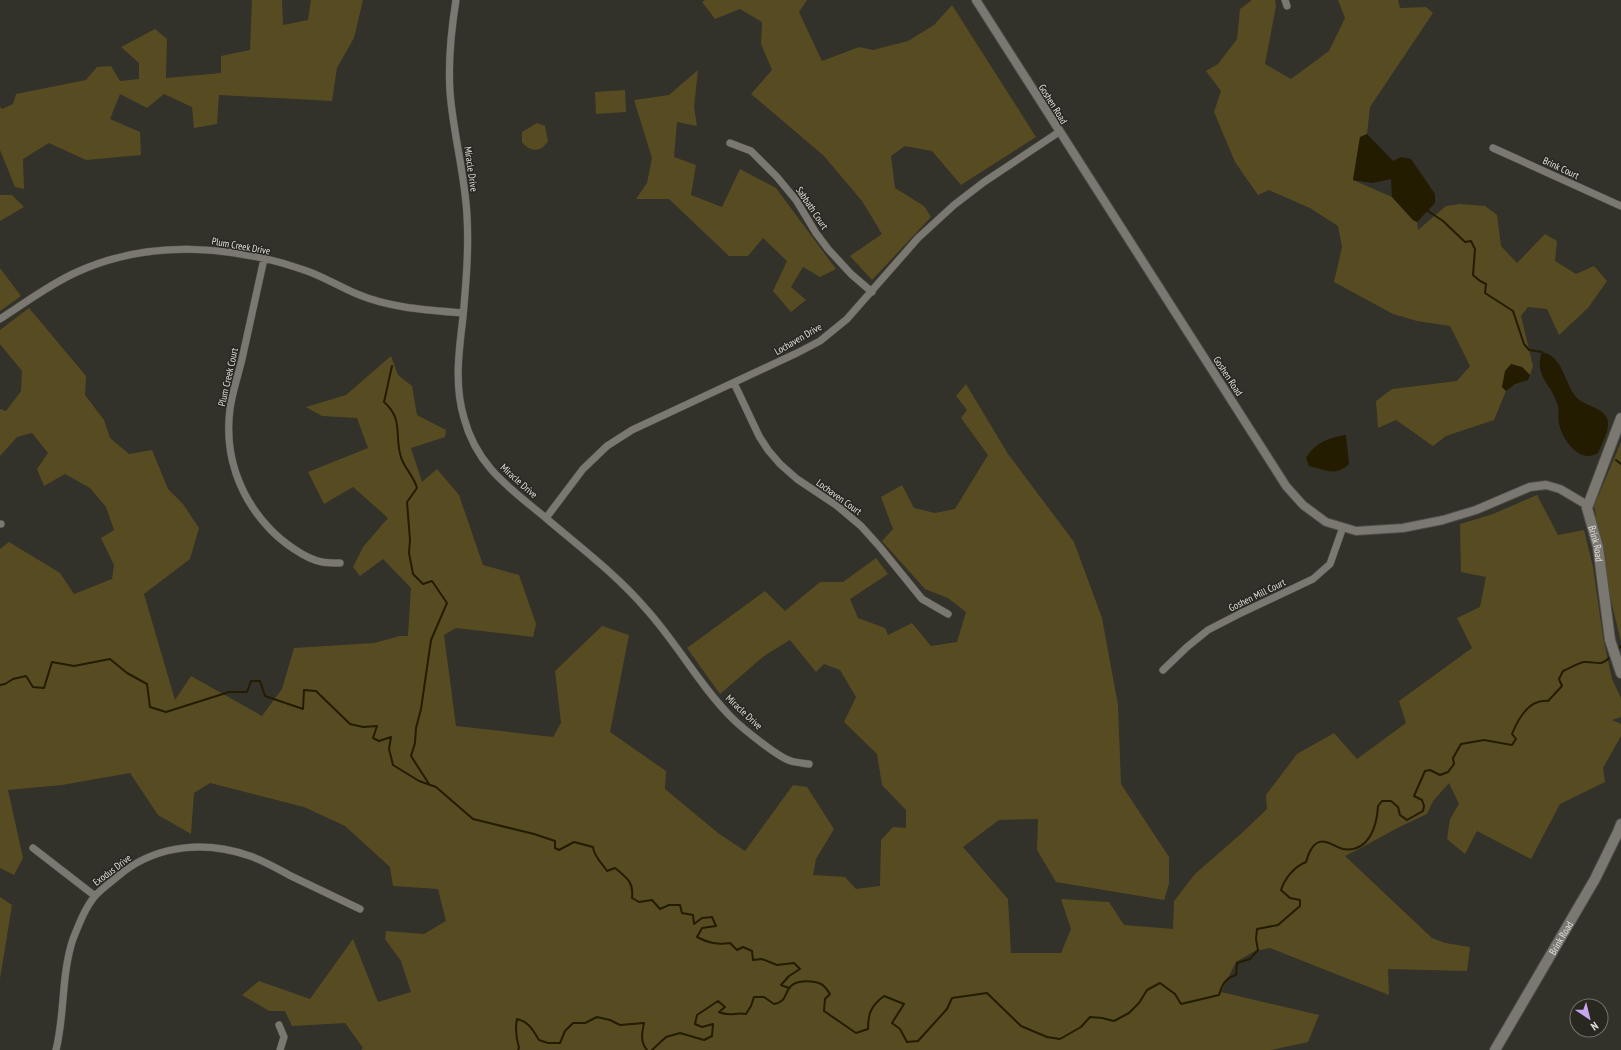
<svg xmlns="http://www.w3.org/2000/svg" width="1621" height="1050" font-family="'PT Sans Narrow',sans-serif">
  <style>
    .green { fill: #574c21 }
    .water { fill: #241c00 }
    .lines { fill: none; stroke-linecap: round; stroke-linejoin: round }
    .stream { stroke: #241c00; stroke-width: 2 }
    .minor-casing { stroke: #4d4c46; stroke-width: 8 }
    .tertiary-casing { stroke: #4d4c46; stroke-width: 10 }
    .secondary-casing { stroke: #4d4c46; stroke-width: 12 }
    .minor { stroke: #7a7870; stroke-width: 7 }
    .tertiary { stroke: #7a7870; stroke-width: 8 }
    .secondary { stroke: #7a7870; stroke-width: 10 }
    .labels { text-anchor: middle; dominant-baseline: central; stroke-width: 3; stroke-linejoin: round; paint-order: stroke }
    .street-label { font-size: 10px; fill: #e0dfda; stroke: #282720 }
  </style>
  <rect width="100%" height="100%" fill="#32312a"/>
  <path class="green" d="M 252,0 L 282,0 L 283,25 L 308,20 L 311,0 L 363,0 L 354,38 L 337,68 L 332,101 L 219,95 L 217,124 L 194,128 L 192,107 L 164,94 L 147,108 L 120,94 L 110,119 L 140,132 L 141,155 L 86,160 L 49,143 L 23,159 L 24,189 L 15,187 L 0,150 L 0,107 L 2,109 L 13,104 L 16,94 L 86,80 L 97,67 L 111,66 L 120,81 L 139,79 L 139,63 L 121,47 L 155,29 L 167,39 L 166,78 L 221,73 L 221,56 L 250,50 Z
    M 705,0 L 807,0 L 799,12 L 822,61 L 859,47 L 873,50 L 908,41 L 934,25 L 952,5 L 1036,137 L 961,185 L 932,151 L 905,146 L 891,156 L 895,188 L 924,206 L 931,217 L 872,280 L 850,256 L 882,234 L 862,201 L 824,156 L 751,94 L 772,70 L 761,44 L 762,22 L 740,9 L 715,19 L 702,2 Z
    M 1252,0 L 1275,0 L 1276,6 L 1265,64 L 1291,79 L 1329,51 L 1345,18 L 1338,0 L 1398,0 L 1400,8 L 1426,7 L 1433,13 L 1370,107 L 1367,134 L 1360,138 L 1353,180 L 1392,197 L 1413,220 L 1417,222 L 1418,230 L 1446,206 L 1460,204 L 1485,206 L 1497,215 L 1501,246 L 1517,263 L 1545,234 L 1557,241 L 1555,261 L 1576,274 L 1594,266 L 1607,281 L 1588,308 L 1559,335 L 1547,309 L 1528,307 L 1521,316 L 1533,366 L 1530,375 L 1522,367 L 1502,387 L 1506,391 L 1494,420 L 1446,436 L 1433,446 L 1396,420 L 1378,428 L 1376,401 L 1392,389 L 1457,381 L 1470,366 L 1450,326 L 1417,321 L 1393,314 L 1334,282 L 1342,247 L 1338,226 L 1310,208 L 1269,190 L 1258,195 L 1235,162 L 1214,112 L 1221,91 L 1206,71 L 1218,64 L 1237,39 L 1240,9 Z
    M 698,70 L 694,107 L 697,126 L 677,122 L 674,157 L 696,165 L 691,195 L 722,207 L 740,169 L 776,188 L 836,269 L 820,277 L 803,267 L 791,287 L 806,300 L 791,312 L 773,291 L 787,261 L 763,238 L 748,256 L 729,256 L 669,199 L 636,199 L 647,183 L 652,158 L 634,100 L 669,95 Z
    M 625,90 L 626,112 L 596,114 L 595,92 Z
    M 537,123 L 545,126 L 548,141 C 542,152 530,153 522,142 L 522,132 Z
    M 0,195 L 12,195 L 24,207 L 0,221 Z
    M 0,268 L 21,296 L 0,311 Z
    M 29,308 L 86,376 L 85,395 L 104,420 L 110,438 L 129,454 L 152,450 L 168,489 L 183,504 L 199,528 L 190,559 L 144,594 L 175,700 L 191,676 L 262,716 L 282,689 L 294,648 L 374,643 L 400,636 L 408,636 L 411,588 L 383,559 L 360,576 L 353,567 L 363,547 L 388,518 L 353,487 L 324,504 L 308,472 L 368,448 L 357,418 L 322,416 L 306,407 L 346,395 L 391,356 L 398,375 L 412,386 L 417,415 L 446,430 L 445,437 L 411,448 L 422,482 L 437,469 L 459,495 L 483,565 L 519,575 L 536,624 L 533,637 L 456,628 L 444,635 L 456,726 L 553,737 L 561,723 L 555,671 L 602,626 L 629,635 L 610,732 L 666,771 L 665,789 L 718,833 L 745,851 L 793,785 L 807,787 L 834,829 L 816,859 L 813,875 L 845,877 L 856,889 L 880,886 L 881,840 L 893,827 L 906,828 L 906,810 L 882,785 L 877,754 L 844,722 L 856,697 L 840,670 L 824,664 L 816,672 L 790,640 L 764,656 L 720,694 L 687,648 L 765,591 L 785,611 L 820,582 L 843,582 L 876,558 L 888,574 L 850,599 L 858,618 L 885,628 L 888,635 L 912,623 L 931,646 L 957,642 L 966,612 L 948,598 L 925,589 L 882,541 L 893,529 L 881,497 L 902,485 L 914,508 L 935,513 L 955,509 L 988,455 L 961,418 L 967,410 L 956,396 L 966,384 L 1008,454 L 1074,542 L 1102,618 L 1118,705 L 1121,784 L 1169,857 L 1169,884 L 1164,900 L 1056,882 L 1037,850 L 1038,819 L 999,820 L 963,847 L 1008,899 L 1011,953 L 1061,953 L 1071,929 L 1061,899 L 1109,902 L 1124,925 L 1173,929 L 1174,901 L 1195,874 L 1243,832 L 1267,809 L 1266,795 L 1297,754 L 1334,733 L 1357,759 L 1406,723 L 1399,701 L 1472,648 L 1457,618 L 1480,607 L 1486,577 L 1461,572 L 1460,524 L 1493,514 L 1537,495 L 1558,535 L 1584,530 L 1593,567 L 1603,637 L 1612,679 L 1621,698 L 1621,717 L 1612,720 L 1621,724 L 1621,736 L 1603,768 L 1605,782 L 1560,804 L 1531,859 L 1477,831 L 1465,854 L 1447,839 L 1450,819 L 1459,804 L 1449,783 L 1433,801 L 1427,814 C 1399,826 1373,842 1345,856 L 1432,938 L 1445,943 L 1470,947 L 1467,971 L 1388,969 L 1389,995 L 1270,948 L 1255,951 L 1236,962 L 1221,992 L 1319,1015 L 1308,1042 L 1271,1050 L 361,1050 L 363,1048 L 345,1023 L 292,1026 L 285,1011 L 269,1011 L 242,995 L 259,981 L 310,999 L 353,939 L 378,1002 L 411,992 L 401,961 L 385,939 L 386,931 L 424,934 L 446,921 L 438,889 L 393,886 L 390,867 L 345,826 L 304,807 L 210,783 L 194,793 L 191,834 L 158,815 L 130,773 L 62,785 L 8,790 L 23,858 L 14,875 L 0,868 L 0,549 L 9,542 L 60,573 L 74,594 L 112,579 L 114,565 L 101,538 L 114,530 L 106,507 L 90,488 L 65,474 L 44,486 L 37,469 L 48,453 L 32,433 L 17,437 L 0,456 L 0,409 L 6,411 L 21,391 L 22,371 L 0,344 L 0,330 Z
    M 1621,442 L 1621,642 L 1591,517 L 1596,515 L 1594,506 Z
    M 0,897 L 12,905 L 0,979 Z"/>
  <path class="water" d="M 1367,134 L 1393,161 L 1401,157 L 1411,159 L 1435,194 L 1435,203 L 1417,222 L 1413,220 L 1392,197 L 1391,179 L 1372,183 L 1353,180 L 1360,137 Z
    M 1542,352 C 1564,357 1564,383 1576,397 C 1584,406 1602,407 1607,418 C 1611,428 1602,443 1598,453 C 1596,454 1592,456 1589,456 C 1574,456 1562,437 1559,424 C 1558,418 1559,412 1558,406 C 1553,385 1533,376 1542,352 Z
    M 1511,364 L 1522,367 L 1530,375 L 1528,380 L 1515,384 L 1506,391 L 1502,387 L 1505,371 Z
    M 1346,435 L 1349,464 C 1335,477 1327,470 1309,466 L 1306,458 C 1316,442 1328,438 1346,435 Z"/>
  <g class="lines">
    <path class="stream" d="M 1428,211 L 1443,221 L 1465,242 L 1471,241 L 1475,249 L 1473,275 L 1480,281 L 1486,284 L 1485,293 L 1513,311 L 1524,344 L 1529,350 L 1542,352
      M 392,366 L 384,402 C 404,419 394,436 401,457 C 404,468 414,476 417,488 L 407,502 L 410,540 L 409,553 L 413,574 L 423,584 L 432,581 L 447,603 L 431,640 L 421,709 L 416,728 L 415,743 L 411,756 L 429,784
      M 1616,460 L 1621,464
      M 1617,650 L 1621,646
      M 0,685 L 5,684 L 13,679 L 26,676 L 33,687 L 44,688 L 52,662 L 74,666 L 110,659 L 127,673 L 147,684 L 150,707 L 166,712 L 229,692 L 247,692 L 251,681 L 260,681 L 265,696 L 303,709 L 304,690 L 316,691 L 350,724 L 363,727 L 377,726 L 373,738 L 379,741 L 391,737 L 389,749 L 393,765 L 419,781 L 436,787 L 473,819 L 534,834 L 555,841 L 555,848 L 559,850 L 574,842 L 593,847 C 594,857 602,863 607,871 L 615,868 C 627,878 634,882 632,898 L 639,902 L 652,900 L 660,909 L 669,905 L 680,905 L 682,913 L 693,915 L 694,924 L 702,918 L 712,917 L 716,926 L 702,928 L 697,937 C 709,943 717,945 730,943 L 737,950 L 743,947 L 752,951 L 753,960 L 762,959 L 777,965 L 794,963 L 800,969 L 789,976 L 781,985 L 789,988
      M 518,1050 L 519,1048 C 516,1038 515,1029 517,1019 C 529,1022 533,1030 539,1040 L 548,1043 L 560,1043 L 565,1031 L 573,1023 L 585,1023 L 597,1017 L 610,1020 L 620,1025 L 644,1023 C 642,1033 640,1042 647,1050
      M 652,1050 L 666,1037 L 680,1033 L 704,1040 L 712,1036 L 713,1024 L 702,1027 L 695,1024 L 697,1015 L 718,1001 L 725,1007 L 719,1012 C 729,1017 736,1012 746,1014 L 751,1006 L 754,997 L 764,997 L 774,1004 C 788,1001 783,994 791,986 C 797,980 813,980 821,984 C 825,986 828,991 830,994 L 825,999 L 824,1011 L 856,1033 L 868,1029 C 868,1013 871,1006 884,996 L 904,1004 L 892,1023 L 900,1029 L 907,1042 L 918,1041 L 947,1009 L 952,998 L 987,993 L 1021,1026 L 1047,1037 L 1060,1039 L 1081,1027 L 1090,1017 L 1102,1018 L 1114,1021 L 1129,1013 L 1139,1003 L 1147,990 L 1160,983 L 1175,994 L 1181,1004 L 1219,995 C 1222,985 1225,978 1236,975 L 1237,963 L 1250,959 L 1258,950 L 1256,939 L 1257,929 L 1278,925 L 1300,906 L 1300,900 L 1290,898 L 1281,890 C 1285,878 1294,867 1306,862 C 1308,856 1310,847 1317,843 C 1325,838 1335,847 1343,849 C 1369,853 1377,826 1378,806 L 1382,801 L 1391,801 L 1398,807 L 1400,815 L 1407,820 L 1423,811 L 1424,806 L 1422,800 L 1414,796 L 1425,771 L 1430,770 L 1440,775 L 1448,772 L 1454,764 L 1453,758 L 1461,744 L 1484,740 L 1512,745 L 1516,739 L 1512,734 C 1518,719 1529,699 1548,701 L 1562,686 L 1559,679 L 1563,671 C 1570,668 1578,663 1584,662 C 1597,661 1600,668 1611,656"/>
    <defs>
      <path id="minor" d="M 456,0 C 451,31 448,61 450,92 C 453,133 465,174 467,216 C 469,249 466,283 463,317 C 459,351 454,384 464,418 C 477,467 510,488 547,519 C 581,548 617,575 646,609 C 677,643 699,685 732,718 C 742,728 779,758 791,761 C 797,763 804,763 809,764
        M 1285,0 L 1287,6
        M 730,143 L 751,151 L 777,177 L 796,200 L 816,233 L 828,249 L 851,274 L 872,292
        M 1493,148 L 1621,206
        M 264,259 C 257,292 249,326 242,359 C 238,376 232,393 230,409 C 224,454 239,496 269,528 C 281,541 305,559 322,562 C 328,563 335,563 340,563
        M 0,319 C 25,303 50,284 77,272 C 149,239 234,245 307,271 C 324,277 340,287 357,294 C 390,308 427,310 463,313
        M 734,383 L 759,436 L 768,450 L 780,464 L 797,479 L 836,505 L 861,526 L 879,546 L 922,599 L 948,614
        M 546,518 L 583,469 L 607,446 L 632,430 L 797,353 L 820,341 L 847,319 L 918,238 L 954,205 L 984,182 L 1059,132
        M 0,524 L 1,524
        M 1163,670 L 1187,647 L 1208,630 L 1241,613 L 1313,579 L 1330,564 L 1343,527
        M 33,848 L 95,896
        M 279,1025 L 284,1037 L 280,1050
        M 56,1050 C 65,1014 61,975 73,939 C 79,924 85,908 95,896 C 103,887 114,880 123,872 C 160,844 207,841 250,856 C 264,861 278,869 291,876 C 314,887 337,898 360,909"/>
      <path id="tertiary" d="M 976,0 L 1286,486 L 1303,505 L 1326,522 L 1356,531 L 1403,528 L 1443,520 L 1476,510 L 1530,487 L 1546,485 L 1560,489 L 1587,505"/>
      <g id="secondary">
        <path id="s1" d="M 1621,418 L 1587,508 L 1598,547 L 1610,640 L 1621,673"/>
        <path id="s2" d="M 1495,1050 L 1595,879 L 1618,832 L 1621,824"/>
      </g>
    </defs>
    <use href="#minor" class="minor-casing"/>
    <use href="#tertiary" class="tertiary-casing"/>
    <use href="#secondary" class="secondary-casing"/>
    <use href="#minor" class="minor"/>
    <use href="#tertiary" class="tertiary"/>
    <use href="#secondary" class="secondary"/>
  </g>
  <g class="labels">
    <g class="street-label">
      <text transform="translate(1053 104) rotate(58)">Goshen Road</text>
      <text transform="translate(1561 168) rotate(25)">Brink Court</text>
      <text transform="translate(471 169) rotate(82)">Miracle Drive</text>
      <text transform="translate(812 208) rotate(56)">Sabbath Court</text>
      <text transform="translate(241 246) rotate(10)">Plum Creek Drive</text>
      <text transform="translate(798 339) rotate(-30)">Lochaven Drive</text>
      <text transform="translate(1228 376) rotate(57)">Goshen Road</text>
      <text transform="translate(228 377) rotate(-77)">Plum Creek Court</text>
      <text transform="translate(519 481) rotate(42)">Miracle Drive</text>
      <text transform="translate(839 497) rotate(36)">Lochaven Court</text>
      <text stroke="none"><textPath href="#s1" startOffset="133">Brink Road</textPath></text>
      <text transform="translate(1257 595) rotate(-26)">Goshen Mill Court</text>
      <text transform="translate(744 712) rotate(43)">Miracle Drive</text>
      <text transform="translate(112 870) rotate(-37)">Exodus Drive</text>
      <text stroke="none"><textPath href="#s2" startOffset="130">Brink Road</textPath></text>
    </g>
  </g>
  <g transform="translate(1589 1018) rotate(145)"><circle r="19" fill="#282720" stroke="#72716a"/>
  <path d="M0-3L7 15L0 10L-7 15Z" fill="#c8a6ef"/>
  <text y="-6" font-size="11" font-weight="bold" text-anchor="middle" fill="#e0dfda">N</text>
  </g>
</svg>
